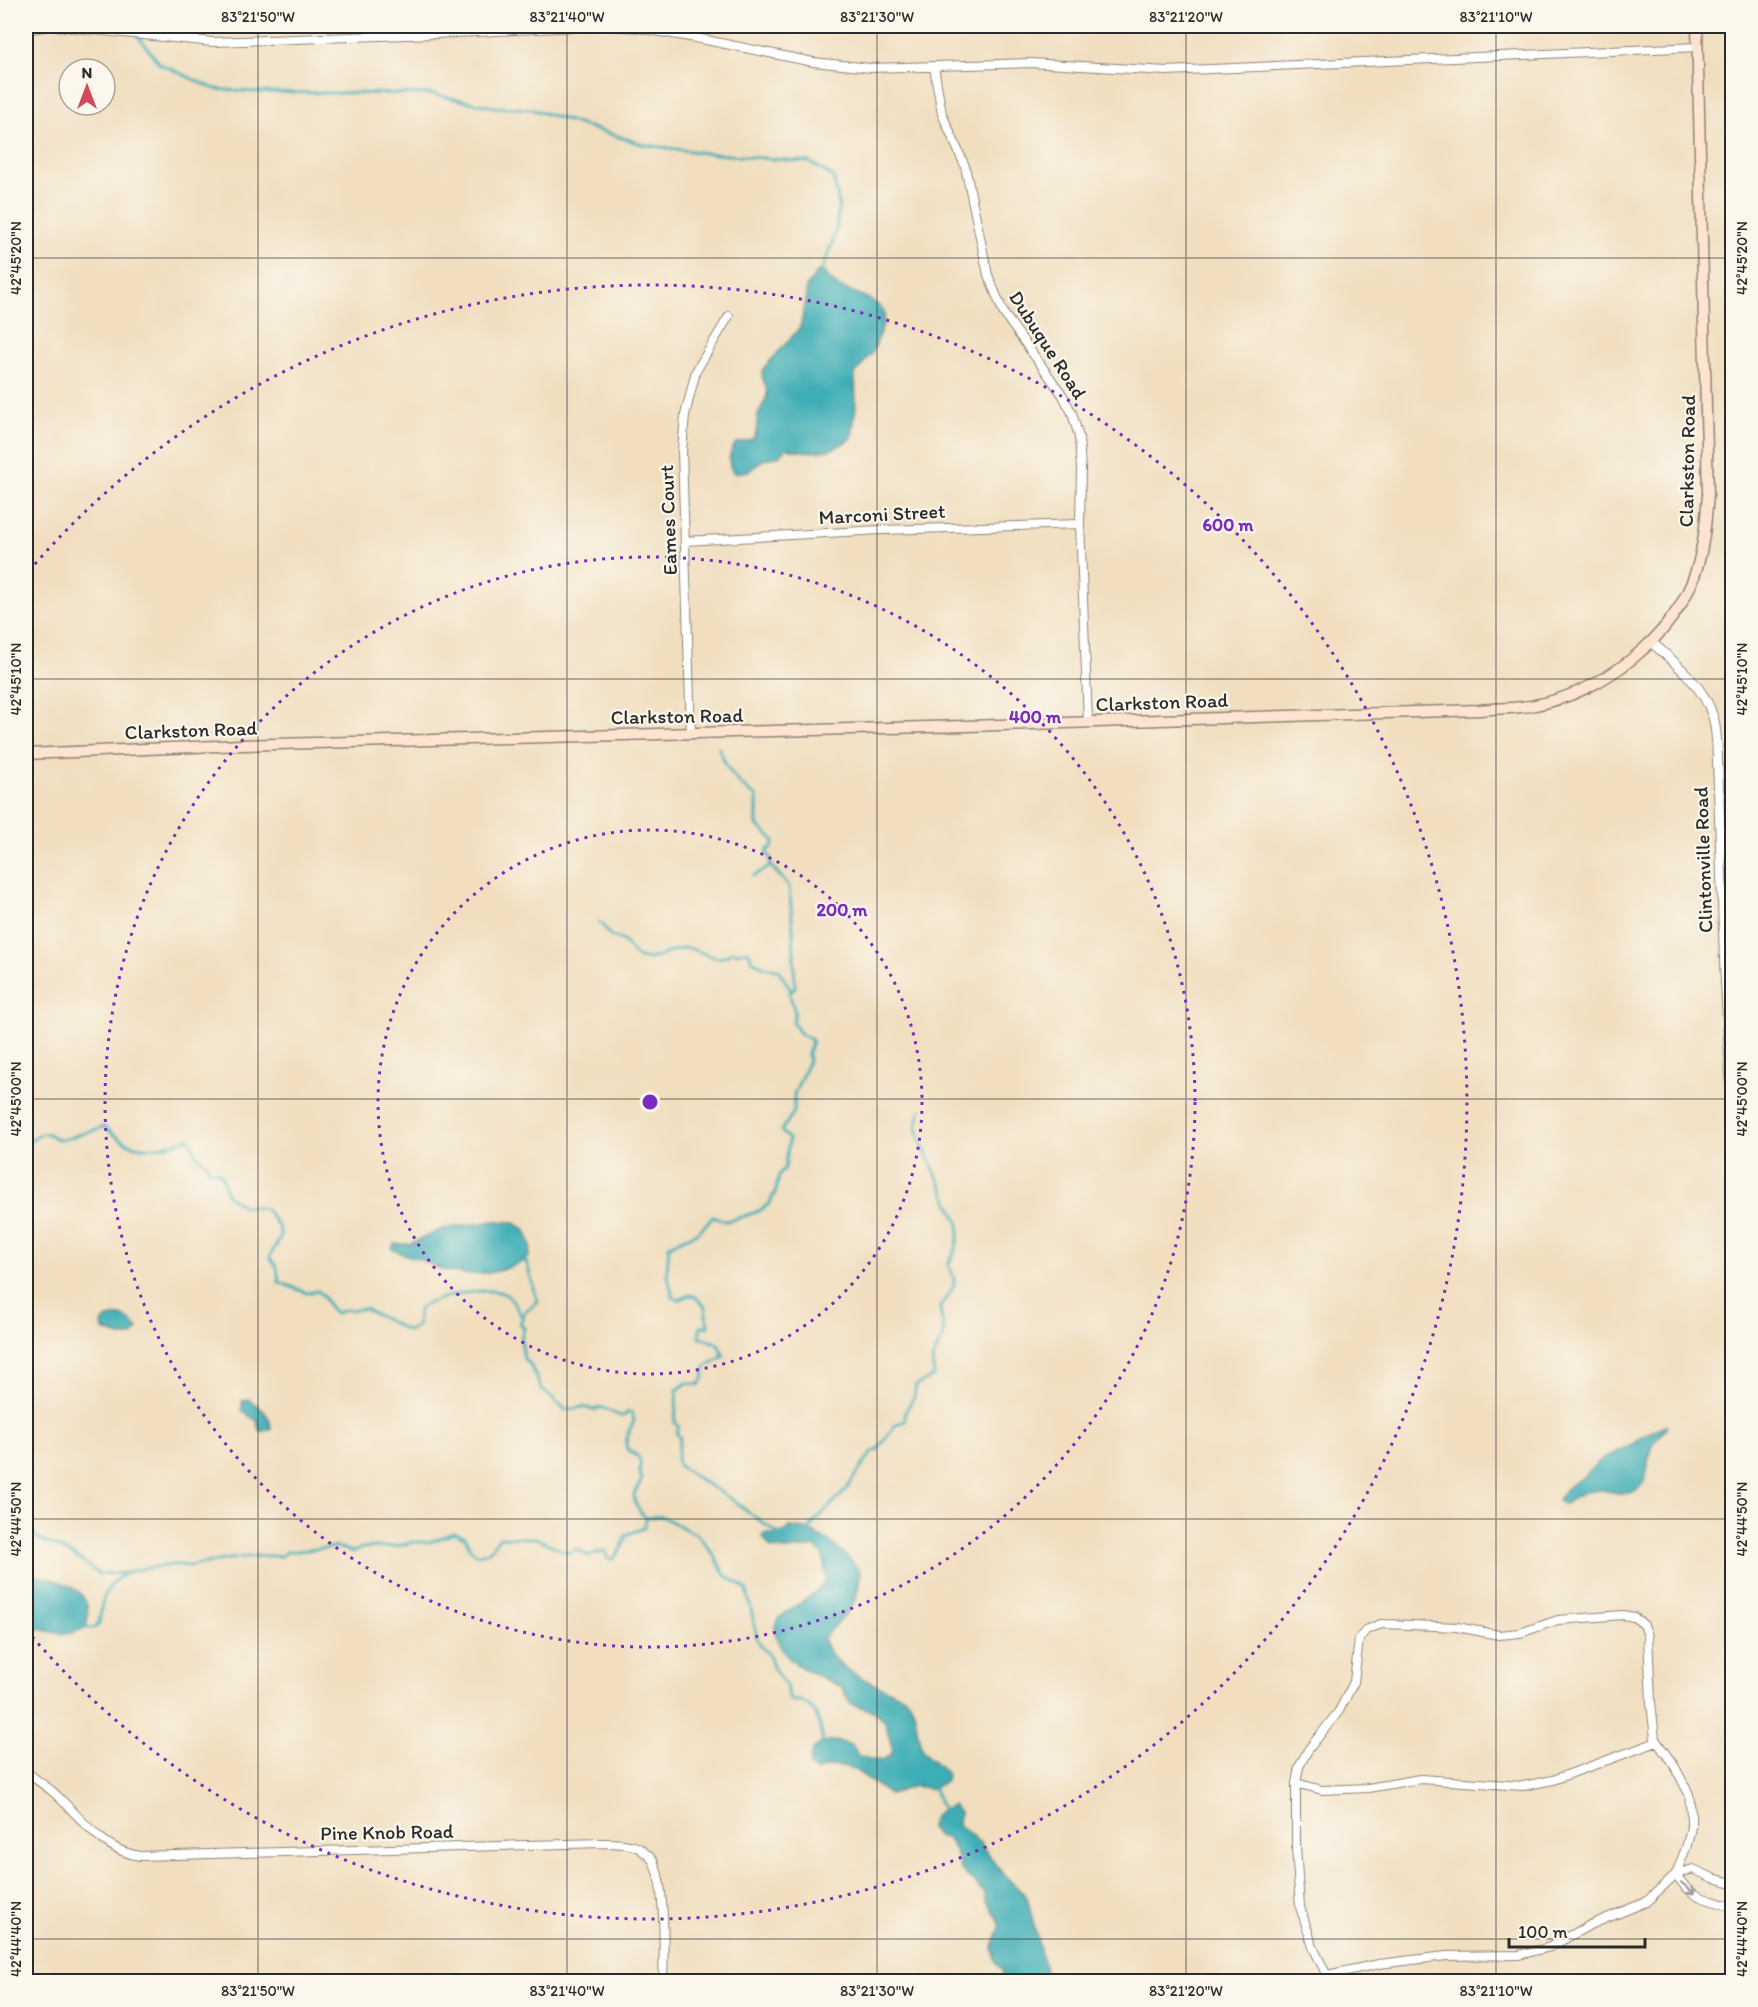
<svg xmlns="http://www.w3.org/2000/svg" width="1758" height="2007" font-family="Itim,sans-serif">
  <style>
    .water { fill: #3cadb6; stroke: #346c70; stroke-width: 1.5 }
    .lines { fill: none; stroke-linecap: round; stroke-linejoin: round }
    .stream { stroke: #3cadb6; stroke-width: 3 }
    .minor-casing { stroke: #8e8475; stroke-width: 10 }
    .tertiary-casing { stroke: #8e8475; stroke-width: 11 }
    .secondary-casing { stroke: #8e8475; stroke-width: 13 }
    .minor { stroke: #fff; stroke-width: 8 }
    .tertiary { stroke: #fff; stroke-width: 9 }
    .secondary { stroke: #fde4d1; stroke-width: 10 }
    .oneway { stroke: #a0a0a0 }
    .ticks { fill: none; stroke: #2b2b2b; stroke-width: 1.5; stroke-opacity: 0.45 }
    .ring { fill: none; stroke: #7b2cbf; stroke-width: 3; stroke-dasharray: 3 6 }
    .labels { text-anchor: middle; dominant-baseline: central; stroke-width: 4.5; stroke-linejoin: round; paint-order: stroke }
    .street-label { font-size: 20px; fill: #2b2b2b; stroke: #fbf7ec }
    .centre { fill: #7b2cbf; stroke: #fbf7ec; stroke-width: 3 }
    .ring-label { font-size: 18px; text-anchor: middle; font-weight: bold; fill: #7b2cbf; stroke: #fbf7ec; stroke-width: 4.5; stroke-linejoin: round; paint-order: stroke }
    .neatline { fill: none; stroke: #2b2b2b; stroke-width: 2 }
    .ticks-label { font-size: 15px; text-anchor: middle; fill: #2b2b2b }
  </style>
  <rect width="100%" height="100%" fill="#fbf7ec"/>
  <filter id="ink" filterUnits="userSpaceOnUse"><feTurbulence type="fractalNoise" baseFrequency=".0167" numOctaves="2"/><feDisplacementMap in="SourceGraphic" scale="12" xChannelSelector="R" yChannelSelector="G"/><feConvolveMatrix kernelMatrix="1 2 1 2 8 2 1 2 1" color-interpolation-filters="sRGB"/></filter>
  <filter id="wash" filterUnits="userSpaceOnUse"><feTurbulence type="fractalNoise" baseFrequency=".008" numOctaves="4" result="noise"/><feDisplacementMap in="SourceGraphic" scale="24" xChannelSelector="R" yChannelSelector="G"/><feGaussianBlur stdDeviation="1.35" result="paint"/><feColorMatrix in="noise" values="0 0 0 0 0 0 0 0 0 0 0 0 0 0 0 0 0 1.4 0 .05"/><feComposite in="paint" operator="in"/></filter>
  <g filter="url(#wash)">
    <rect width="100%" height="100%" fill="#f0debf"/>
    <path class="water" d="M 818,271 L 822,271 C 828,276 833,284 840,287 C 855,293 876,298 885,313 L 883,324 L 874,350 L 855,374 L 856,405 L 852,437 C 834,454 809,454 787,448 L 779,456 L 763,460 L 749,471 L 734,473 C 726,464 729,454 735,444 C 740,441 748,442 753,438 C 759,432 756,421 758,414 C 761,406 768,401 767,391 C 765,382 760,378 763,369 L 800,328 L 806,300 L 806,287 Z
      M 494,1221 L 513,1222 L 526,1230 L 531,1246 L 529,1257 C 507,1274 470,1278 443,1270 C 436,1268 429,1263 422,1260 C 412,1256 401,1255 392,1249 L 394,1244 L 410,1244 L 442,1229 Z
      M 121,1316 L 130,1320 L 138,1329 L 132,1336 L 120,1336 L 103,1330 L 102,1323 L 107,1318 Z
      M 248,1399 C 260,1407 271,1414 271,1429 L 262,1432 L 258,1428 L 257,1421 L 242,1411 L 242,1401 Z
      M 1665,1425 L 1667,1425 L 1666,1428 C 1661,1436 1653,1443 1650,1452 C 1646,1465 1650,1476 1640,1487 C 1627,1501 1606,1487 1590,1490 C 1580,1492 1573,1499 1565,1504 L 1560,1503 L 1558,1499 L 1569,1486 L 1584,1476 L 1596,1464 L 1619,1450 L 1629,1447 L 1642,1436 Z
      M 789,1527 C 817,1527 842,1549 860,1571 C 859,1609 846,1613 823,1638 C 832,1666 860,1678 886,1689 C 892,1692 903,1695 907,1699 C 919,1711 915,1733 922,1748 C 927,1759 941,1764 947,1775 L 946,1781 L 931,1789 C 910,1782 907,1791 889,1794 C 857,1775 856,1757 815,1771 L 809,1765 C 811,1739 831,1737 853,1746 L 858,1755 L 869,1759 L 883,1760 L 893,1752 L 885,1722 L 876,1712 L 850,1704 L 842,1688 C 817,1673 784,1668 776,1635 C 774,1629 775,1622 779,1618 C 795,1604 814,1598 826,1580 L 823,1555 L 815,1547 L 785,1550 L 771,1548 L 762,1536 L 766,1533 L 774,1535 L 786,1531 Z
      M 26,1573 C 55,1580 98,1585 86,1627 C 67,1640 45,1632 26,1622 Z
      M 953,1805 L 959,1813 L 958,1824 L 980,1843 L 1001,1872 L 1027,1897 L 1045,1970 L 1043,1977 L 1038,1981 L 1002,1981 L 1002,1971 L 995,1960 L 992,1949 L 1000,1927 L 999,1920 L 986,1901 L 985,1893 L 961,1870 L 956,1852 L 950,1842 L 946,1838 L 938,1836 L 930,1828 C 931,1815 942,1808 953,1805 Z"/>
    <g class="lines">
      <path class="stream" d="M 138,36 L 160,64 L 215,89 L 254,92 L 432,94 L 494,107 L 531,109 L 645,145 L 705,153 L 809,162 L 833,177 L 839,204 L 836,231 L 822,271
        M 719,748 C 725,768 739,786 757,797 L 757,825 L 774,840 L 772,848 L 768,849 L 767,853 L 770,857 L 771,866 L 789,886 L 793,931 L 795,988 L 790,992 C 790,1008 798,1004 793,1023 L 801,1034 L 812,1040 L 808,1054 L 809,1060 L 794,1094 L 794,1112 L 781,1131 L 789,1139 L 785,1168 L 779,1175 L 776,1191 L 769,1204 L 759,1211 L 733,1220 L 725,1221 L 713,1217 L 697,1233 L 669,1245 L 667,1273 L 673,1297 L 679,1300 L 689,1295 L 695,1296 L 705,1307 C 705,1315 708,1320 708,1327 L 702,1326 L 700,1328 L 700,1337 L 718,1344 L 724,1356 L 705,1367 L 703,1379 L 699,1385 L 687,1383 L 677,1390 L 675,1423 L 679,1427 L 676,1432 L 680,1438 L 677,1458 L 678,1465 C 693,1476 709,1485 725,1495 C 745,1508 762,1524 782,1535
        M 753,876 L 771,866
        M 599,922 C 605,925 605,932 611,936 C 614,938 616,937 620,939 C 628,944 631,954 640,958 C 654,963 671,948 686,948 C 702,949 717,967 733,951 L 738,953 L 746,951 L 750,954 L 752,960 L 764,967 L 778,969 L 791,990
        M 26,1143 C 32,1140 40,1131 48,1134 C 54,1136 55,1140 62,1140 L 104,1127 C 113,1133 121,1142 132,1145 C 151,1151 172,1145 189,1138 L 196,1154 L 207,1164 L 209,1170 L 219,1172 L 222,1176 L 227,1195 L 243,1206 L 266,1209 C 274,1221 286,1230 277,1244 C 274,1249 271,1252 270,1258 L 277,1267 L 279,1282 L 307,1293 L 318,1291 C 326,1297 327,1307 336,1313 L 344,1310 L 365,1309 L 408,1331 L 417,1326 L 419,1309 C 435,1297 487,1285 505,1294 C 513,1298 517,1310 522,1316
        M 525,1260 C 532,1274 531,1287 538,1301 L 525,1312 L 520,1323 L 524,1328 L 521,1338 L 524,1359 L 530,1364 L 541,1388 L 566,1410 L 583,1407 L 594,1410 L 601,1407 L 620,1416 L 624,1416 L 628,1412 L 632,1413 L 634,1421 C 630,1428 622,1443 628,1450 C 632,1454 637,1453 640,1460 C 642,1468 636,1466 642,1479 C 640,1484 637,1487 635,1492 C 631,1500 640,1513 646,1518
        M 646,1518 L 661,1516 L 699,1536 L 716,1558 L 724,1574 L 747,1590 L 757,1638 L 761,1646 L 769,1655 L 774,1669 L 786,1686 L 790,1700 C 796,1701 803,1701 808,1705 C 820,1713 820,1733 824,1745
        M 26,1528 L 40,1540 L 56,1546 L 76,1557 L 99,1574 L 124,1573
        M 808,1532 L 815,1521 L 845,1491 L 872,1452 L 877,1451 L 896,1424 L 905,1421 L 905,1412 L 914,1397 L 916,1385 L 931,1378 L 934,1375 L 932,1360 L 944,1334 L 940,1307 L 954,1286 L 954,1278 L 948,1265 L 955,1251 L 959,1234 L 959,1224 L 920,1140 C 917,1130 916,1120 921,1110
        M 86,1627 L 94,1628 L 99,1624 C 101,1605 103,1588 121,1576 C 134,1567 156,1568 171,1565 C 177,1564 183,1566 189,1566 C 219,1561 250,1554 281,1556 L 287,1552 L 337,1547 L 353,1552 L 361,1548 L 399,1546 L 413,1542 L 430,1542 L 454,1533 L 465,1537 L 470,1549 L 480,1555 L 489,1551 L 500,1537 L 536,1538 L 568,1553 L 577,1549 L 588,1556 L 603,1551 L 606,1552 L 607,1558 L 612,1560 L 621,1549 L 626,1535 L 644,1528 L 646,1518
        M 932,1784 L 943,1810"/>
    </g>
  </g>
  <g filter="url(#ink)">
    <g class="lines">
      <defs>
        <path id="minor" d="M 54,26 L 213,42 L 434,34 L 598,26
          M 607,26 L 638,28 L 696,38 L 813,62 L 871,68 L 1030,63 L 1166,71 L 1697,47
          M 26,30 L 49,26
          M 934,67 L 942,114 L 965,166 L 988,275 L 1004,314 L 1062,394 L 1072,413 L 1079,437 L 1081,470 L 1080,524 L 1088,722
          M 685,541 L 881,530 L 1080,524
          M 691,734 L 682,451 L 685,415 L 696,371 L 729,316
          M 26,1772 C 34,1778 43,1784 52,1791 C 81,1816 100,1850 140,1856 L 603,1843 C 614,1843 629,1843 639,1848 C 643,1851 651,1857 653,1861 C 666,1885 664,1953 663,1982
          M 1296,1783 L 1322,1790 L 1368,1788 L 1420,1779 L 1523,1786 L 1553,1780 L 1657,1742
          M 1732,1883 L 1713,1878 L 1693,1869 L 1676,1874 C 1691,1900 1707,1898 1732,1907
          M 1327,1975 L 1379,1964 L 1446,1956 L 1519,1955 L 1550,1947 L 1590,1925 L 1646,1902 L 1676,1874 L 1687,1845 L 1691,1827 L 1691,1814 L 1689,1794 L 1675,1767 L 1655,1739 L 1651,1702 L 1648,1636 L 1644,1625 L 1634,1617 L 1623,1615 L 1558,1620 L 1520,1633 L 1499,1635 L 1457,1627 L 1412,1625 L 1381,1624 L 1366,1630 L 1359,1639 L 1354,1682 L 1339,1711 L 1308,1750 L 1299,1767 L 1296,1783 L 1296,1846 L 1300,1907 L 1313,1947 L 1330,1982"/>
        <path id="tertiary" d="M 1651,642 C 1675,662 1704,686 1713,717 C 1716,726 1716,736 1717,745 L 1725,973 L 1732,1101"/>
        <path id="secondary" d="M 26,754 L 242,745 L 966,726 L 1480,710 C 1498,708 1517,709 1535,705 C 1602,693 1675,637 1696,571 C 1704,546 1706,520 1708,494 L 1697,26"/>
      </defs>
      <use href="#minor" class="minor-casing"/>
      <use href="#tertiary" class="tertiary-casing"/>
      <use href="#secondary" class="secondary-casing"/>
      <use href="#minor" class="minor"/>
      <use href="#tertiary" class="tertiary"/>
      <use href="#secondary" class="secondary"/>
    </g>
    <defs><path id="oneway-shaft" d="M-6 0H5M1.5-3L5.5 0L1.5 3" fill="none" stroke-width="1.6" stroke-linecap="round" stroke-linejoin="round" transform="scale(1.5)"/></defs>
    <use class="oneway" href="#oneway-shaft" transform="translate(1688 1888) rotate(39)"/>
  </g>
  <path class="ticks" d="M 258,26 L 258,1982M 567,26 L 567,1982M 877,26 L 877,1982M 1186,26 L 1186,1982M 1496,26 L 1496,1982M 26,258 L 1732,258M 26,679 L 1732,679M 26,1099 L 1732,1099M 26,1519 L 1732,1519M 26,1939 L 1732,1939"/>
  <g class="ring">
    <circle cx="650" cy="1102" r="272"/>
    <circle cx="650" cy="1102" r="545"/>
    <path d="M29 571A817 817 0 1 1 29 1633"/>
  </g>
  <g class="labels">
    <g class="street-label">
      <text transform="translate(1048 345) rotate(57)">Dubuque Road</text>
      <text transform="translate(1687 461) rotate(-89)">Clarkston Road</text>
      <text transform="translate(882 514) rotate(-3)">Marconi Street</text>
      <text transform="translate(668 520) rotate(-92)">Eames Court</text>
      <text transform="translate(1162 702) rotate(-2)">Clarkston Road</text>
      <text transform="translate(677 716) rotate(-1)">Clarkston Road</text>
      <text transform="translate(191 730) rotate(-2)">Clarkston Road</text>
      <text transform="translate(1703 860) rotate(-92)">Clintonville Road</text>
      <text transform="translate(387 1832) rotate(-1)">Pine Knob Road</text>
    </g>
  </g>
  <circle cx="650" cy="1102" r="9" class="centre"/>
  <g class="ring-label">
    <text x="1228" y="531">600 m</text>
    <text x="1035" y="723">400 m</text>
    <text x="842" y="916">200 m</text>
  </g>
  <rect width="1758" height="2007" fill="none" stroke="#fbf7ec" stroke-width="66"/>
  <g transform="translate(87 87)"><circle r="28" fill="#fbf7ec" stroke="#a8a59f" stroke-width="1.5"/>
  <path d="M0-4.5L10 22L0 15L-10 22Z" fill="#d1495b"/>
  <text y="-9" font-size="16" font-weight="bold" text-anchor="middle" fill="#2b2b2b">N</text>
  </g>
  <path d="M1509 1938v9h136v-9" fill="none" stroke="#2b2b2b" stroke-width="3"/>
  <text x="1518" y="1938" font-size="18" fill="#2b2b2b" stroke="#fbf7ec" stroke-width="4.5" paint-order="stroke">100 m</text>
  <rect x="33" y="33" width="1692" height="1941" class="neatline"/>
  <g class="ticks-label">
    <text x="258" y="22">83°21'50"W</text>
    <text x="567" y="22">83°21'40"W</text>
    <text x="877" y="22">83°21'30"W</text>
    <text x="1186" y="22">83°21'20"W</text>
    <text x="1496" y="22">83°21'10"W</text>
    <text transform="translate(16 258) rotate(-90)" y="5">42°45'20"N</text>
    <text transform="translate(1742 258) rotate(-90)" y="5">42°45'20"N</text>
    <text transform="translate(16 679) rotate(-90)" y="5">42°45'10"N</text>
    <text transform="translate(1742 679) rotate(-90)" y="5">42°45'10"N</text>
    <text transform="translate(16 1099) rotate(-90)" y="5">42°45'00"N</text>
    <text transform="translate(1742 1099) rotate(-90)" y="5">42°45'00"N</text>
    <text transform="translate(16 1519) rotate(-90)" y="5">42°44'50"N</text>
    <text transform="translate(1742 1519) rotate(-90)" y="5">42°44'50"N</text>
    <text transform="translate(16 1939) rotate(-90)" y="5">42°44'40"N</text>
    <text transform="translate(1742 1939) rotate(-90)" y="5">42°44'40"N</text>
    <text x="258" y="1996">83°21'50"W</text>
    <text x="567" y="1996">83°21'40"W</text>
    <text x="877" y="1996">83°21'30"W</text>
    <text x="1186" y="1996">83°21'20"W</text>
    <text x="1496" y="1996">83°21'10"W</text>
  </g>
</svg>
